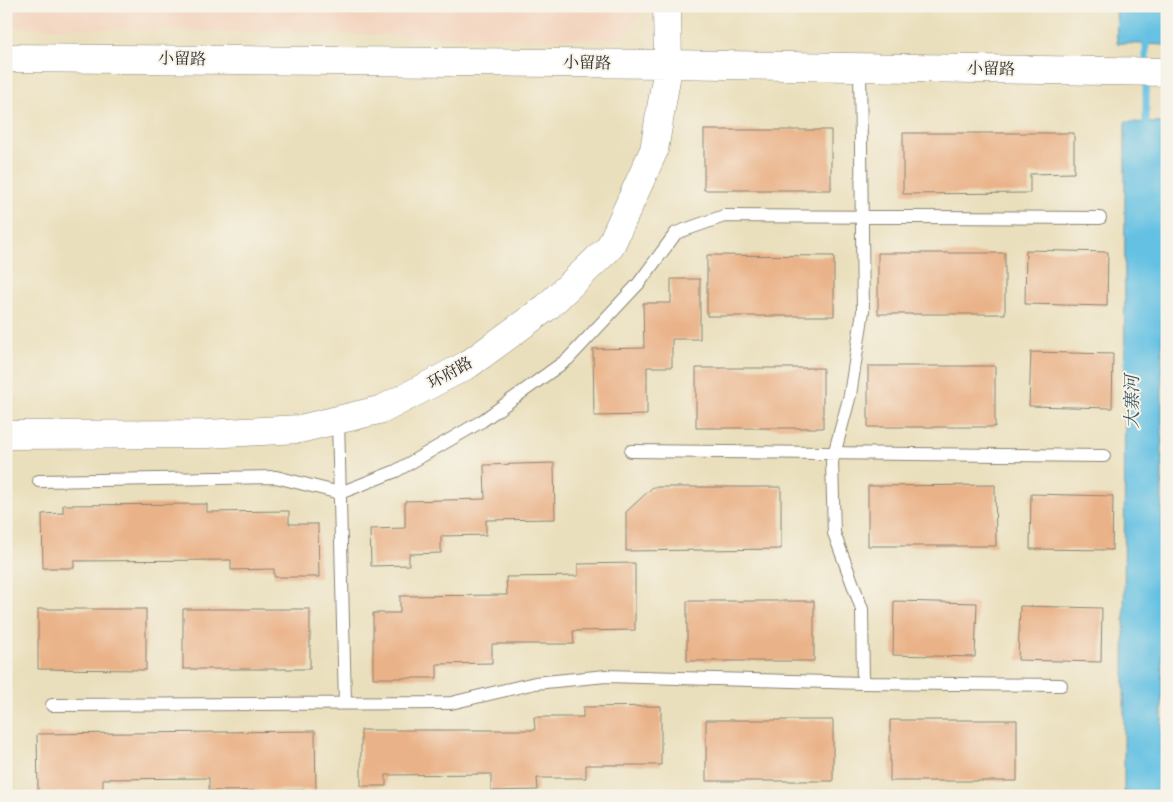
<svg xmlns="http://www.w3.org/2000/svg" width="1173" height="802" font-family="'Libre Bodoni','Noto Serif SC',serif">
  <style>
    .built { fill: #f3d4be }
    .water { fill: #65c1e3; stroke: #487687 }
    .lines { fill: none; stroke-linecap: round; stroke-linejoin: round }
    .stream { stroke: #65c1e3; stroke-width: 7 }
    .building { fill: #eab288 }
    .service-casing { stroke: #8a8574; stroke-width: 14 }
    .tertiary-casing { stroke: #8a8574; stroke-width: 29 }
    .service { stroke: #fff; stroke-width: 12 }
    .tertiary { stroke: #fff; stroke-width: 28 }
    .labels { text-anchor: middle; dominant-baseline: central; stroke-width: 4; stroke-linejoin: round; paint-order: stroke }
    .street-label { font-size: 16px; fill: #2b2b2b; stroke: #f7f3e8 }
    .water-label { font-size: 18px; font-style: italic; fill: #3c5862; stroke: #f7f3e8 }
  </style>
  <rect width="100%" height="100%" fill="#f7f3e8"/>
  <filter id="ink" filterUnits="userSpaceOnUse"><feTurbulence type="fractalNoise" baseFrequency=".02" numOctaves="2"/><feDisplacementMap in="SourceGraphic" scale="10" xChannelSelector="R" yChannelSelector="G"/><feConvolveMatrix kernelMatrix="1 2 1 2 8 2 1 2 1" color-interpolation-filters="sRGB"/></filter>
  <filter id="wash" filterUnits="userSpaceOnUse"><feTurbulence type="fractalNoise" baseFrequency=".0096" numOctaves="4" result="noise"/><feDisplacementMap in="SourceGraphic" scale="20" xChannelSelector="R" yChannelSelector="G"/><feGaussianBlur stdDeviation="1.12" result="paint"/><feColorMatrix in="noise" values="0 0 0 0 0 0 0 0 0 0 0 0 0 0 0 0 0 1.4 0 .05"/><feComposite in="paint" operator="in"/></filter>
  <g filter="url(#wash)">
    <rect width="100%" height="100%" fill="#eadfbc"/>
    <path class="built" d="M 6,6 L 643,6 L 643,10 L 622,40 L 6,27 Z"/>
    <path class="water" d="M 1116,6 L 1167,6 L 1167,43 L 1165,45 L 1117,43 Z
      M 1125,122 L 1162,123 L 1162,791 L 1124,792 Z"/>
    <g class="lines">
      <path class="stream" d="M 1146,36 L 1146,65
        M 1146,76 L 1146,130"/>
    </g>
    <g id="blocks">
      <path class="building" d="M 704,130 L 831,130 L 831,190 L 704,190 Z
        M 903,133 L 1074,133 L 1074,173 L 1030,174 L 1030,193 L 903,194 Z
        M 1026,250 L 1108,252 L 1107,306 L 1025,304 Z
        M 878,253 L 1005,253 L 1005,314 L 878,314 Z
        M 707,255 L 834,256 L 834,316 L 707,316 Z
        M 671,279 L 700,279 L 700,339 L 672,339 L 672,367 L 647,367 L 647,415 L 594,416 L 593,349 L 644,348 L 643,303 L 671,303 Z
        M 1031,352 L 1113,354 L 1112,408 L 1029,406 Z
        M 868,366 L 995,366 L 995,427 L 868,427 Z
        M 696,368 L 823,368 L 823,428 L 696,428 Z
        M 554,463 L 555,519 L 486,520 L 486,535 L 441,536 L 441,553 L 409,554 L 409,565 L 371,566 L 370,529 L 405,528 L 405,501 L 485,499 L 484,465 Z
        M 995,485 L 996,546 L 868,546 L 868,486 Z
        M 653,487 L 781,487 L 781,549 L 626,551 L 626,512 Z
        M 1031,494 L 1113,496 L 1112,550 L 1030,549 Z
        M 207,504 L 207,512 L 289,511 L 289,524 L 318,524 L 319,577 L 274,577 L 274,569 L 231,570 L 231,560 L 74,561 L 74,568 L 43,568 L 42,514 L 63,513 L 63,505 Z
        M 635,563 L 635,630 L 573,631 L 574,644 L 492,644 L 492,663 L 437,664 L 437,678 L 373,678 L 373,613 L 400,613 L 400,596 L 507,595 L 506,577 L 578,576 L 578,564 Z
        M 687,601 L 814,601 L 814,661 L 687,661 Z
        M 894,601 L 977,603 L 975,657 L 893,655 Z
        M 1020,606 L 1102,608 L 1101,662 L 1018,660 Z
        M 38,609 L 146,609 L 146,670 L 38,669 Z
        M 183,609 L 310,609 L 310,669 L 183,669 Z
        M 661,706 L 661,765 L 586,765 L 586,778 L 537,778 L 538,790 L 491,791 L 491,774 L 386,775 L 386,786 L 361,786 L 361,730 L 535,730 L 534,717 L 583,717 L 583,707 Z
        M 706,720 L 833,720 L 833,781 L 706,781 Z
        M 890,720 L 1017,720 L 1017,781 L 890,781 Z
        M 315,731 L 316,790 L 209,791 L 209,778 L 103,779 L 103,793 L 38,793 L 37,734 Z"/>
    </g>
  </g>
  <g filter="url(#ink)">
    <use href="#blocks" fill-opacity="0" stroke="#8a8574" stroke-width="1"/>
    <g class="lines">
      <defs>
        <path id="service" d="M 860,67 L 863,311 L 850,395 L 832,462 L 834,533 L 862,609 L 863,683
          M 338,420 L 345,703
          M 631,451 L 1104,456
          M 39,481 L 276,477 L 340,493 L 396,471 L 482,421 L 568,359 L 639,283 L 676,233 L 724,216 L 1100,218
          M 52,705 L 451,703 L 535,683 L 606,676 L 863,683 L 1061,685"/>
        <path id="tertiary" d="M 6,58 L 668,64 L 1167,72
          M 6,435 L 207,434 L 300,429 L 383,409 L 469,364 L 547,307 L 610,247 L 654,150 L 668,67 L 667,6"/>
      </defs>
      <use href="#service" class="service-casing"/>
      <use href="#tertiary" class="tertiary-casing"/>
      <use href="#service" class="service"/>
      <use href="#tertiary" class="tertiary"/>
    </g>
  </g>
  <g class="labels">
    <g class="street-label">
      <text transform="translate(182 59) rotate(1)">小留路</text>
      <text transform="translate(587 63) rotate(1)">小留路</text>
      <text transform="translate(991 69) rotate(1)">小留路</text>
      <text transform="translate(450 373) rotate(-29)">环府路</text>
    </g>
    <g class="water-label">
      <text transform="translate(1132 402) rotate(-90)">大寨河</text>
    </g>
  </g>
  <rect width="1173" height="802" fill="none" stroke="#f7f3e8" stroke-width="25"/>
</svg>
